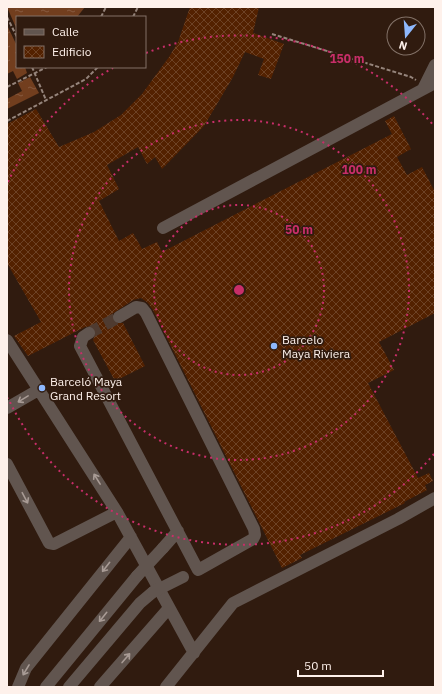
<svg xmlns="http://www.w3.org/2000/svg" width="442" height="694" font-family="'IBM Plex Sans',sans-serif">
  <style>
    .water { fill: url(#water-ripples) }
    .building { fill: url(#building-cross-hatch) }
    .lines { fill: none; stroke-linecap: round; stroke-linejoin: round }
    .minor-tunnel { stroke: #4f3b30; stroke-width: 12; stroke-dasharray: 12 6; stroke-linecap: butt }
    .path { stroke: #95847b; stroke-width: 2; stroke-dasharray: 4 2; stroke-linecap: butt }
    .minor { stroke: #61554f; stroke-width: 12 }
    .minor-bridge { stroke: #61554f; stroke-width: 12 }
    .oneway { stroke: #a89b95 }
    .ring { fill: none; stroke: #c82e69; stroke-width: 2; stroke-dasharray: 2 4 }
    .poi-dot { fill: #8eb8fd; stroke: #301b0f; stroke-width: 1.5 }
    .labels { text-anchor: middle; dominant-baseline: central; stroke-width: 3.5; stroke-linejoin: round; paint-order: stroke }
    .poi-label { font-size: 12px; fill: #fef1eb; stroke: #301b0f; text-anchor: start }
    .centre { fill: #c82e69; stroke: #301b0f; stroke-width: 2 }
    .ring-label { font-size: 12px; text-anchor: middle; font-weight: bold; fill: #c82e69; stroke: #301b0f; stroke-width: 3.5; stroke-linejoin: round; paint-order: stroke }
  </style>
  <defs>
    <pattern id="water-ripples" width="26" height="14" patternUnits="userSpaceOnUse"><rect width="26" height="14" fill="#723e1e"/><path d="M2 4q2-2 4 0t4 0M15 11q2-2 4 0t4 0" fill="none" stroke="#875a3f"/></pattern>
    <pattern id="building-cross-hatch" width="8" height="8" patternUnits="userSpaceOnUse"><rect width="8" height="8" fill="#532100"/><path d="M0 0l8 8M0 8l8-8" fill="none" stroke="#6d4225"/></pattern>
  </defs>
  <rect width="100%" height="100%" fill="#301b0f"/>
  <path class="water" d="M 7,7 L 85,7 L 77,17 L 17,17 L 17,30 Z
    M 7,25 L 17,46 L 17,67 L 25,67 L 27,73 L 17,79 L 13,71 L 7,74 Z
    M 30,77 L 39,93 L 7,109 L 7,99 L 22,91 L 18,83 Z"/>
  <path class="building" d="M 190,7 L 259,7 L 253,33 L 284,44 L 271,79 L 258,75 L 264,59 L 245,52 L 233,77 L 204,126 L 162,169 L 155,157 L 147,164 L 138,147 L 107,165 L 119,189 L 99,201 L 119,241 L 133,233 L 142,249 L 157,242 L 162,252 L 392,134 L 385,121 L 394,116 L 411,149 L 397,157 L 407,175 L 422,167 L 435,192 L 435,313 L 379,342 L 394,370 L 368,383 L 418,478 L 429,473 L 433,481 L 425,485 L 427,490 L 404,502 L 405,503 L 300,555 L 302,558 L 282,568 L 153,310 L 148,303 L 141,298 L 133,300 L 112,314 L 112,317 L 115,323 L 123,323 L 145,366 L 115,381 L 93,340 L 96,333 L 92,326 L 85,327 L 28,356 L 14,336 L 41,322 L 7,263 L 7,124 L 36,109 L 59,147 L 94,132 L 121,115 L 142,94 L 169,57 L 178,42 Z"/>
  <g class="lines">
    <path class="minor-tunnel" d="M 89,333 L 119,317"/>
    <path class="path" d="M 7,17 L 17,37
      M 101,17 L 106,7
      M 133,17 L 138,7
      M 272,34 L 411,77 L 416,80
      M 32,67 L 46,100
      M 7,87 L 47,67
      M 7,121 L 86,79 L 98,67"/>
    <path class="minor" d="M 423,89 L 435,65
      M 163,228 L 435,83
      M 89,333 L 83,337 L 80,346 L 198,570 L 253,539 L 255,535 L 254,529 L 146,313 L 142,308 L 136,307 L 119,317
      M 7,340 L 117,512 L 194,653
      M 7,408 L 40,389
      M 7,464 L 49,543 L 54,544 L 117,512
      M 163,548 L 178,531
      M 18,687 L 26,668 L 131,537
      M 46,687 L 137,576
      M 69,687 L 140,603 L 153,592
      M 100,687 L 169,608
      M 166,687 L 233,603 L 398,519 L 435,498"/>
    <path class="minor-bridge" d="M 137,576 L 163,548
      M 153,592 L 183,577"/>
  </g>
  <defs><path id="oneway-shaft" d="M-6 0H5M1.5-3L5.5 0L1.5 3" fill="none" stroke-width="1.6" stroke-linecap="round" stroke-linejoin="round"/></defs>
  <g class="oneway">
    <use href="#oneway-shaft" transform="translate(23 399) rotate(149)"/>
    <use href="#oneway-shaft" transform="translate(97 479) rotate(-122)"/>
    <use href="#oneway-shaft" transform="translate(25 498) rotate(62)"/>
    <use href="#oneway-shaft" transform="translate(106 567) rotate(128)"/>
    <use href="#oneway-shaft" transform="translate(103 617) rotate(129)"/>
    <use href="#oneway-shaft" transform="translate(126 658) rotate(-49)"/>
    <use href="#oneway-shaft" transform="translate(26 670) rotate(121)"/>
  </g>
  <g class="ring">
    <circle cx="239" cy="290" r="85"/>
    <circle cx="239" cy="290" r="170"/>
    <path d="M434 454A255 255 0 0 1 8 398M8 182A255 255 0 0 1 113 68M146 53A255 255 0 0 1 434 126"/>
  </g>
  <g class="poi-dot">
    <circle cx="274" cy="346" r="4"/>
    <circle cx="42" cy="388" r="4"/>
  </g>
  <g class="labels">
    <g class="poi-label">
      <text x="282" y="339">Barcelo<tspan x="282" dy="14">Maya Riviera</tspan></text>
      <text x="50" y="381">Barceló Maya<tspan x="50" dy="14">Grand Resort</tspan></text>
    </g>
  </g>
  <circle cx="239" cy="290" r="6" class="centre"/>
  <g class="ring-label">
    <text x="347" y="63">150 m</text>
    <text x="359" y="174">100 m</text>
    <text x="299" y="234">50 m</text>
  </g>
  <rect width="442" height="694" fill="none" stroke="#fef1eb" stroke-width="16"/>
  <rect x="16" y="16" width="130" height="52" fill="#301b0f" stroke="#827167"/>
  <rect x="24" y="29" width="20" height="6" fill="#61554f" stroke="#827167"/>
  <text x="52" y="36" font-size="12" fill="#fef1eb">Calle</text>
  <rect x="24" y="46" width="20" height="12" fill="url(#building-cross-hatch)" stroke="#827167"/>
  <text x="52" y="56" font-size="12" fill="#fef1eb">Edificio</text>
  <g transform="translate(406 36) rotate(197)"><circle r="19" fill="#301b0f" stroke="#827167"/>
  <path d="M0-3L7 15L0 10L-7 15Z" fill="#8eb8fd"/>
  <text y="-6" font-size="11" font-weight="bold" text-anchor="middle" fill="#fef1eb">N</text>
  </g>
  <path d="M298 670v6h85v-6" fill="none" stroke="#fef1eb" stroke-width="2"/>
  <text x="304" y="670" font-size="12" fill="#fef1eb" stroke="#301b0f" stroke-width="3" paint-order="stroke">50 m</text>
</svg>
